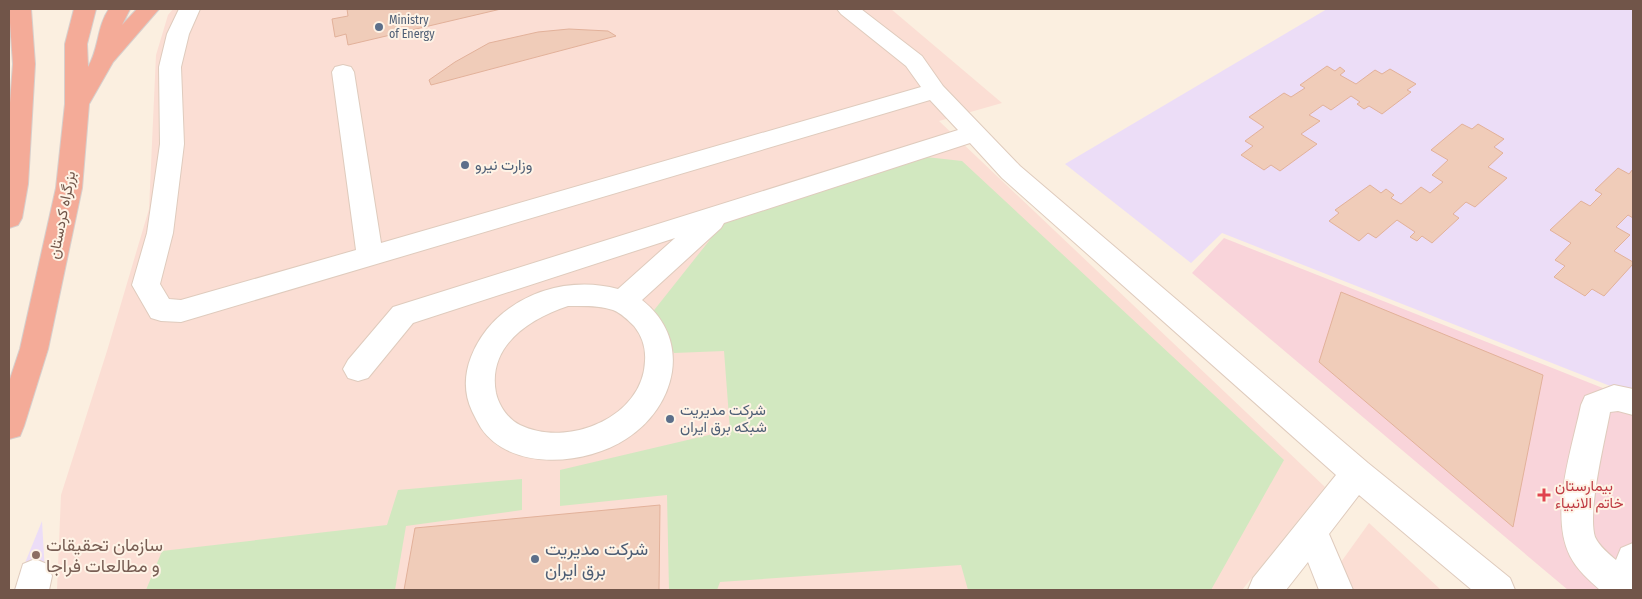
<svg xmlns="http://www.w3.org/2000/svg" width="1642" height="599" viewBox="0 0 1642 599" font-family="'Fira Sans Condensed',Vazirmatn,sans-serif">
	<rect width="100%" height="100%" fill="#fbefe0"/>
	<g fill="#fbded4">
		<path d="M173,9h718l111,94 -63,18 386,366 -83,103h-1185l4,-95 46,-144 42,-142 7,-154 12,-40z"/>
		<path d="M1369,523l72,67h-120z"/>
	</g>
	<g fill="#ecddf7">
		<path d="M1327,9h306v386l-411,-162 -31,30 -126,-99z"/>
		<path d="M42,521l4,69h-32z"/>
	</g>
	<path fill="#f9d4da" d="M1224,238l409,162v190h-65l-376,-317z"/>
	<g fill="#d2e8c0">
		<path d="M926,157l36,4 322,299 -73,130h-243l-7,-25 -241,17 -3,8h-48l-2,-95 -107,11v-36l170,-40 -6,-79 -50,2 -23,-39 73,-92z"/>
		<path d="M522,479v31l-116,16 -11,64h-249l16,-39 225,-26 11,-35z"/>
	</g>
	<g fill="#f0ccb9" stroke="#e2b19a">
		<path d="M347,9h154l-153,36 -2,-11 -11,3 -3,-18 16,-3z"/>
		<path d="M569,29l39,2 8,5 -185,49 -2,-5 26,-18 34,-19 49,-11z"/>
		<path d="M1327,66l8,5 5,-4 5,4 -5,4 16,9 19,-14 7,4 8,-5 26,15 -9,6 4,2 -29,22 -13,-8 -5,3 -7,-5 3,-2 -9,-6 -20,14 -8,-5 -14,10 11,6 -19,13 16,10 -37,27 -9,-6 -7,5 -23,-15 12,-9 -8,-5 19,-14 -15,-10 35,-24 7,4 14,-9 -5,-3z"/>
		<path d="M1462,124l10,5 6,-5 26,15 -10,8 9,6 -15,14 19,11 -32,29 -9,-5 -13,12 6,4 -27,25 -10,-7 -5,5 -7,-4 5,-5 -18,-12 -21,18 -8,-5 -9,8 -30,-20 10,-8 -4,-3 35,-25 11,8 5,-4 8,6 -3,3 10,6 20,-17 9,6 13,-11 -11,-7 16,-15 -17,-10z"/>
		<path d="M1618,168l11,6 4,-5v49l-5,-3 -12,12 14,8 -16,16 19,11v2l-29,32 -12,-7 -7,7 -31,-19 11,-11 -10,-6 16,-17 -21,-13 31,-29 9,5 12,-12 -7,-4z"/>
		<path d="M1341,292l202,83 -30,152 -194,-165z"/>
		<path d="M660,505l-1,85h-255l11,-62z"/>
	</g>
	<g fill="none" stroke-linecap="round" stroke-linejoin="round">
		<g stroke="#dfcbbd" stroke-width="2">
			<g id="minor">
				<path d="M179,9h21l-11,25 -8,33 3,77 -11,89 -13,51 9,15 12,1 175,-50 -24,-178 3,-5 8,-2 8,2 3,5 27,171 540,-156 -15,-21 -65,-52 -4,-5h24l61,47 21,30 77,80 348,297 142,115 5,12h-43l-113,-95 -30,39 24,56h-34l-11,-28 -22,28h-38l5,-12 83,-103 -334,-297 -32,-35 -246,80 -3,5 -79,72c51,40 34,107 -16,139 -39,26 -115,33 -145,-11 -3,-5 -6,-11 -9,-17 -8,-17 -8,-36 -1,-54 22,-57 90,-84 147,-68l57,-51 -262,85 -45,55 -10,3 -10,-3 -5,-9 5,-9 45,-53 565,-177 -28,-30 -749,222 -20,-1 -10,-3 -19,-33 15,-52 13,-89 -1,-77 8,-33zM568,306c14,0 31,-1 45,4 8,3 15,10 21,16 8,10 12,22 11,35 -2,57 -78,87 -125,64 -12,-6 -21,-19 -24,-32 -9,-47 33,-74 72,-87z"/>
				<path d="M1614,385l19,4v26l-15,-4 -8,1c-5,28 -23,100 -15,125 4,9 14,17 21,23l5,-12 12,-5v47h-33c-11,-10 -23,-20 -30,-34 -21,-42 2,-107 11,-151l4,-9z"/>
				<path d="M35,559l12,5 5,12 -3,14h-34l8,-26z"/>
			</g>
		</g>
		<g stroke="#d7cfcc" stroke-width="2">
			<g id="highway">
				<path d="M9,9h22l4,55 -7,120 -6,34 -4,7 -9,3v-112l4,-52z"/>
				<path d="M74,9h22l-9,35 1,23c11,-18 9,-41 21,-58h21l-8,16 15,-16h22l-46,53 -24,42 -7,84 -34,161 -24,77 -4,10 -11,3v-57l11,-33 36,-161 9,-84v-60z"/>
			</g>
		</g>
		<use href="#minor" fill="#fff" fill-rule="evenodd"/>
		<use href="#highway" fill="#f4ab98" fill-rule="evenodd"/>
	</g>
	<g fill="#5c6f8a" stroke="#fef3e6" stroke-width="2">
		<circle cx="379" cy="27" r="5"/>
		<circle cx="465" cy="165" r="5"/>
		<circle cx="670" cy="419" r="5"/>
		<circle cx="535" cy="559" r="5"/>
	</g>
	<path fill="#e0444e" stroke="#fef3e6" stroke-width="2" d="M1541.5 487.5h5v5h5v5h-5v5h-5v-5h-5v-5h5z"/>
	<circle fill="#8d6e63" stroke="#fef3e6" stroke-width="2" cx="36" cy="555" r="5"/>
	<g text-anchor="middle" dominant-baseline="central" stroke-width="4" stroke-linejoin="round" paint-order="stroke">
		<g font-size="12" fill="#4e5e75" stroke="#fef3e6" text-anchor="start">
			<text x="389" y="20">Ministry<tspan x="389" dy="14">of Energy</tspan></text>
		</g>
		<g font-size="15" fill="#4e5e75" stroke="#fef3e6" text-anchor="start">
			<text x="475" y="165">وزارت نیرو</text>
			<text x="680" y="410">شرکت مدیریت<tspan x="680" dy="17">شبکه برق ایران</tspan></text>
		</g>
		<g font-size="15" fill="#715549" stroke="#fef3e6">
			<text transform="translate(62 215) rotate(-79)">بزرگراه کردستان</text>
		</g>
		<g font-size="15" fill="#be3a42" stroke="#fef3e6" text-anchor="start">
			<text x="1555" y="486">بیمارستان<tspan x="1555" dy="17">خاتم الانبیاء</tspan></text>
		</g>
		<g font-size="18" fill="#785e54" stroke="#fef3e6" text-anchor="start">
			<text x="46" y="545">سازمان تحقیقات<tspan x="46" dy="21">و مطالعات فراجا</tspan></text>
		</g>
		<g font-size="18" fill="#4e5e75" stroke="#fef3e6" text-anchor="start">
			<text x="545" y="549">شرکت مدیریت<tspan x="545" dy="21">برق ایران</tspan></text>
		</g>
	</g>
	<rect width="1642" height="599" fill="none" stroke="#715549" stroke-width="20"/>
</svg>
